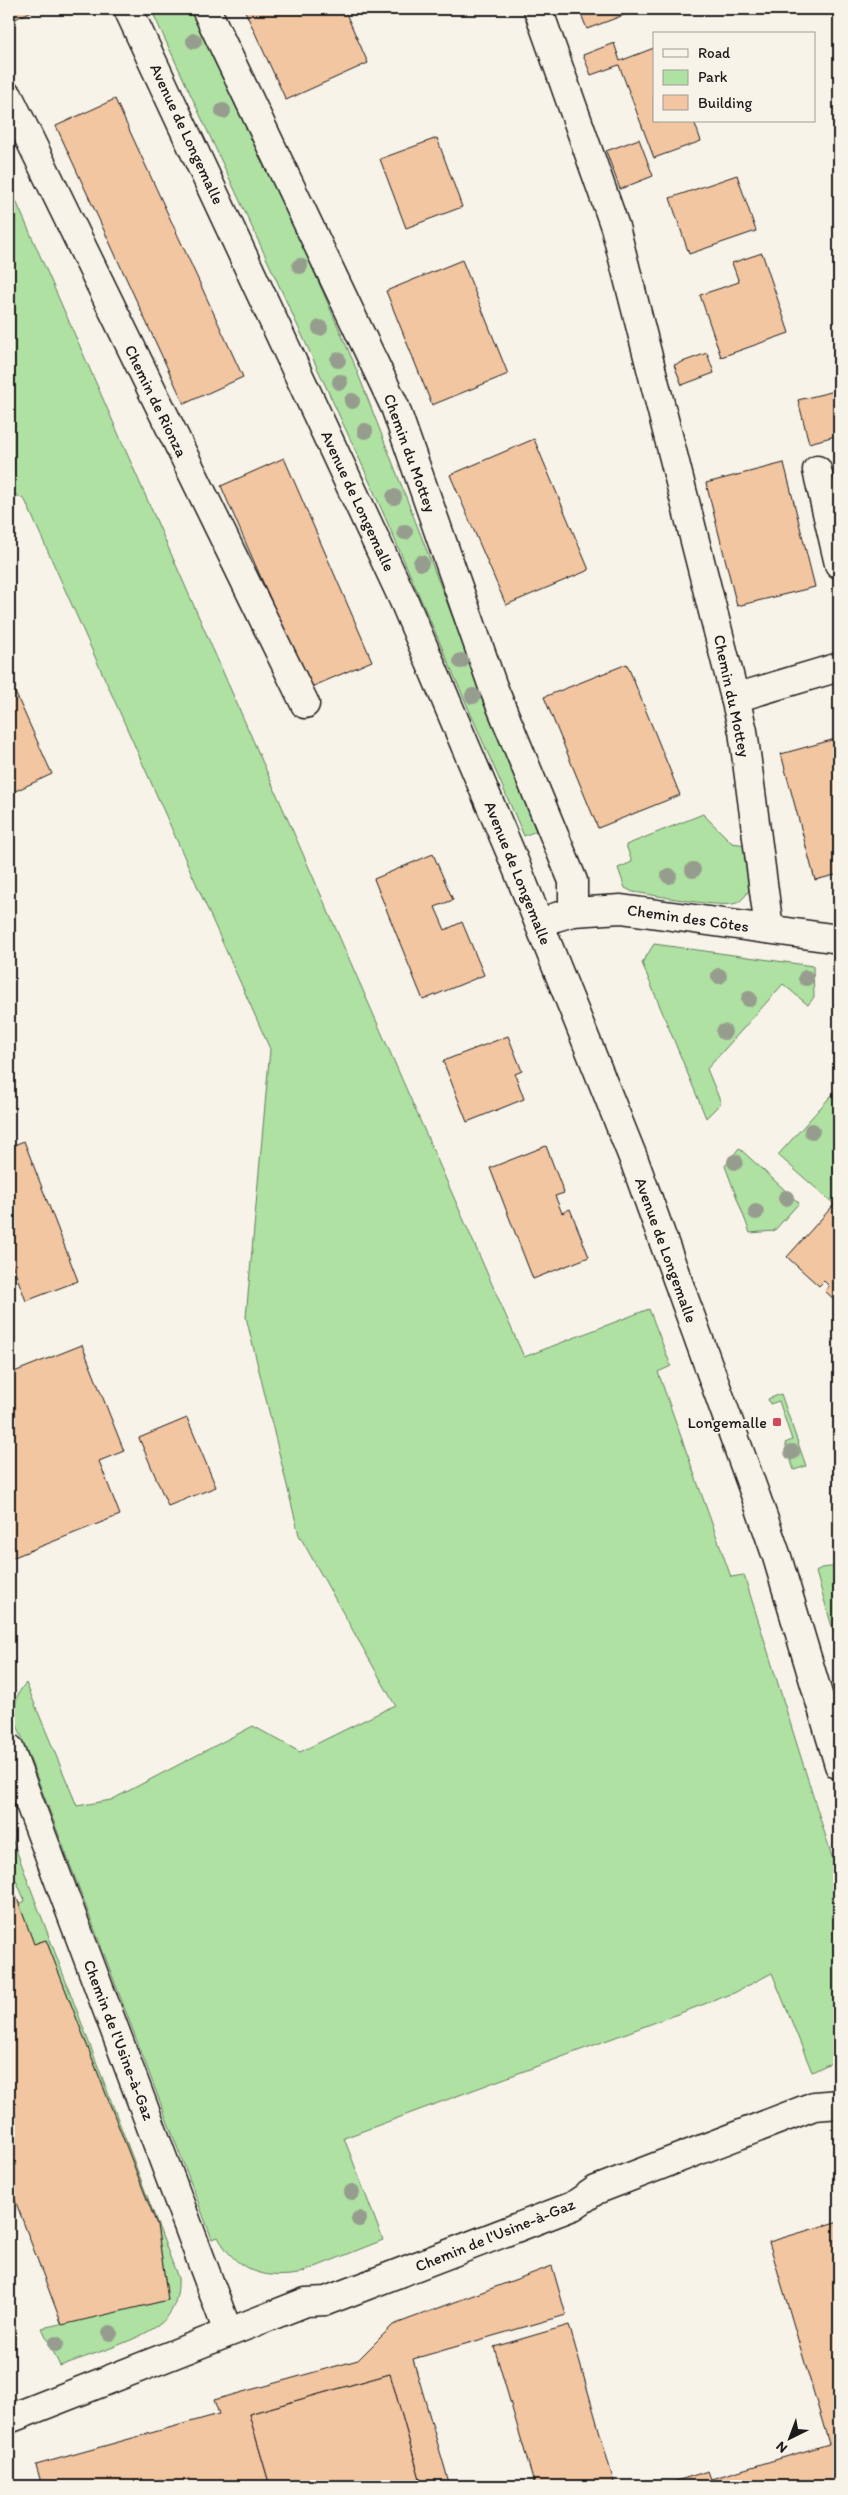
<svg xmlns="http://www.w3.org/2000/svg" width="848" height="2495" viewBox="0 0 848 2495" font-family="Itim,sans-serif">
	<rect width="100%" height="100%" fill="#f7f3e8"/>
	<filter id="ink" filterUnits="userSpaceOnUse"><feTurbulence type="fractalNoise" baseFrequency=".02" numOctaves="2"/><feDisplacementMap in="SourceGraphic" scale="10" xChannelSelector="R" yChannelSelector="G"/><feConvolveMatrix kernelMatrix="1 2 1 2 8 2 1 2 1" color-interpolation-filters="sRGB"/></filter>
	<g filter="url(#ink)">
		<g fill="#aee1a2" stroke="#657e5f">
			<path d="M151,9h40l115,244 47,108 183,470 -12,5 -160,-367z"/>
			<path d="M9,185l515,1172 125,-48 22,57 -13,6 73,205 13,-2 95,304v180l-27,13 -40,-99 -38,20 -390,145 39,102 -85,34c-36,6 -63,-5 -80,-37l-6,2 -196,-517c-2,-15 -1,-28 10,-39l51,123 34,-6 142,-74 47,26 95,-47 -96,-170 -53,-218 24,-268 -245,-549 -16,-9z"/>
			<path d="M703,814l29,29 14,2 6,40c-5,8 -9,17 -19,19 -20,3 -77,-9 -100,-12l-8,-4 -7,-20 14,-6 -6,-17z"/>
			<path d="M654,944l159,22 1,31 -6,8 -25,-21 -76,85 14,34 -15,15 -64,-155z"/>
			<path d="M839,1087v112l-5,5 -56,-49z"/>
			<path d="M739,1148l60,55 -25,28 -24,2 -25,-67z"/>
			<path d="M781,1394l25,72 -12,4 -9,-27 7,-3 -13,-39 -9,3 -2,-5z"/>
			<path d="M831,1567h8v84l-23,-79 5,-4z"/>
			<path d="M9,1831l169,447c1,17 -4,35 -18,46 -24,18 -71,31 -100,42l-18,-38 126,-28 -11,-75 -111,-285 -12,4 -15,-40 6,-3 -9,-21 -5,2 -2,-5z"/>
		</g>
		<g fill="#f3c6a2" stroke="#1c1c1c">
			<path d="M9,9h27l-27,13z"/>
			<path d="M244,9h100l24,54 -82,37z"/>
			<path d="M579,9h51l2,3 -45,17z"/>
			<path d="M614,43l6,18 34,-13v73h40l7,20 -47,17 -35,-93 -28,10 -8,-20z"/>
			<path d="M115,99l128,278 -59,27 -128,-278z"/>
			<path d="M437,138l25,69 -56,21 -26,-69z"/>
			<path d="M639,139l14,37 -33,13 -14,-38z"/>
			<path d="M737,175l19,56 -67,23 -19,-56z"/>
			<path d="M762,253l27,80 -68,24 -21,-62 39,-13 -7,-19z"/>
			<path d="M462,260l46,114 -76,31 -46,-114z"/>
			<path d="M707,353l7,20 -32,12 -8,-20z"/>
			<path d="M839,359v19l-4,-18z"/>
			<path d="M839,390v45l-30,8 -11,-43z"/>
			<path d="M534,439l55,131 -83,35 -56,-130z"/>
			<path d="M284,458l88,203 -63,27 -88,-202z"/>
			<path d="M784,463l31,124 -78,19 -31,-123z"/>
			<path d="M839,476v36l-8,-35z"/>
			<path d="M627,664l53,131 -82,33 -54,-131z"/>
			<path d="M15,692l37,82 -43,20v-99z"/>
			<path d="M839,738v136l-24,6 -34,-126z"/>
			<path d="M433,854l20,46 -18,7 10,23 17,-8 22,53 -61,25 -49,-121z"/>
			<path d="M508,1036l14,35 -7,3 9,25 -57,23 -24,-61z"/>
			<path d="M24,1141l54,140 -52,20 -17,-45v-109z"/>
			<path d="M546,1146l18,47 -9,3 7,17 8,-4 19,48 -56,22 -43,-111z"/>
			<path d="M839,1199v105l-14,-13 4,-5 -5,-5 -5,5 -32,-29z"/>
			<path d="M82,1345l42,106 -25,10 21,54 -111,44v-185z"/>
			<path d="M187,1418l29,69 -48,19 -29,-68z"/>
			<path d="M9,1877l25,67 12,-4 111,285 11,75 -106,25 -53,-141z"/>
			<path d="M839,2221v265h-179l48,-15 3,8 118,-35 -60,-202z"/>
			<path d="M552,2266l14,49 -153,44 37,127h-28l-32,-112 -141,40 21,72h-228l-6,-21 183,-51 -5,-14 144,-40 35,-35z"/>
			<path d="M569,2325l46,161h-80l-41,-139z"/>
			<path d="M390,2374l32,112h-152l-21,-72z"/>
		</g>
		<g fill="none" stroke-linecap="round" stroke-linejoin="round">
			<g stroke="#1c1c1c" stroke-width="31">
				<g id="minor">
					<path d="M128,9l276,592 108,255 122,304 122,337 21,60 62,208"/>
					<path d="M206,9l189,398 98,280 80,194v31"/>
					<path d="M538,9l77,218 120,471 8,33 26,198"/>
					<path d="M9,97l296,607"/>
					<path d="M817,470l22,94"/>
					<path d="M735,698l104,-31"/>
					<path d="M556,917l17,-5 48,-3 218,30"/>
					<path d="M9,1748l219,584"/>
					<path d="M9,2419l297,-117 20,-1 247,-95 23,-16 218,-84 25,-2"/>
				</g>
			</g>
			<use href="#minor" stroke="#f7f3e8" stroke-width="28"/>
		</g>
		<g fill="#979d8e">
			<circle cx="194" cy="41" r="8"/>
			<circle cx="223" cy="111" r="8"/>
			<circle cx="300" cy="266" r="8"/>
			<circle cx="320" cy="328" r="8"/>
			<circle cx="338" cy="360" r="8"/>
			<circle cx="340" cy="382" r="8"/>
			<circle cx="352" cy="401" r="8"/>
			<circle cx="365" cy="431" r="8"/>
			<circle cx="394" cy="497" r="8"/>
			<circle cx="405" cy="532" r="8"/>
			<circle cx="421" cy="563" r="8"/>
			<circle cx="461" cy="661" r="8"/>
			<circle cx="473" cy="696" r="8"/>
			<circle cx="693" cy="870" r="8"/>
			<circle cx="669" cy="876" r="8"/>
			<circle cx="719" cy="976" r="8"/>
			<circle cx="806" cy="978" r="8"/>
			<circle cx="749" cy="999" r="8"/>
			<circle cx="724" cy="1032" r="8"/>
			<circle cx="812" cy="1131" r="8"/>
			<circle cx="735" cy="1162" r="8"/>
			<circle cx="786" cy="1198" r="8"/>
			<circle cx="756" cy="1212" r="8"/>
			<circle cx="792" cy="1452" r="8"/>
			<circle cx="352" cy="2192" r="8"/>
			<circle cx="359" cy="2219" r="8"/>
			<circle cx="110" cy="2333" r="8"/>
			<circle cx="56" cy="2344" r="8"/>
		</g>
	</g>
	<rect fill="#d1495b" stroke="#f7f3e8" stroke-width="2" x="772" y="1417" width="10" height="10" rx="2.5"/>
	<g text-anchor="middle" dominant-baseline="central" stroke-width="4" stroke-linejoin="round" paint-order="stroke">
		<g font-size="16" fill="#1c1c1c" stroke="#f7f3e8">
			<text transform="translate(187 134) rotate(65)">Avenue de Longemalle</text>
			<text transform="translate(156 401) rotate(64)">Chemin de Rionza</text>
			<text transform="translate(410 453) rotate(70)">Chemin du Mottey</text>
			<text transform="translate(358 501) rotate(65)">Avenue de Longemalle</text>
			<text transform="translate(732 696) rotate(78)">Chemin du Mottey</text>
			<text transform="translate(518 873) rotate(68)">Avenue de Longemalle</text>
			<text transform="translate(688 918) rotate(8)">Chemin des Côtes</text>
			<text transform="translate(666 1250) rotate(70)">Avenue de Longemalle</text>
			<text transform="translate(119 2040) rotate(69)">Chemin de l'Usine-à-Gaz</text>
			<text transform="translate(495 2235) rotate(-22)">Chemin de l'Usine-à-Gaz</text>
		</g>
		<g font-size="16" fill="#1c1c1c" stroke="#f7f3e8" text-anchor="end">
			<text x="767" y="1422">Longemalle</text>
		</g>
	</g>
	<rect width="848" height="2495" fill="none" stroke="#f7f3e8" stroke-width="30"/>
	<rect x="15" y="15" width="818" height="2465" fill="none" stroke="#1c1c1c" stroke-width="2" filter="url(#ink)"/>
	<rect x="653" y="32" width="162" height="90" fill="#f7f3e8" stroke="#9f9d96"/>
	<rect x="663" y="49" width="25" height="8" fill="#f7f3e8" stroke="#9f9d96"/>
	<text x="698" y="58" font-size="15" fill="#1c1c1c">Road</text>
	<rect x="663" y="70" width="25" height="15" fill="#aee1a2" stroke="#9f9d96"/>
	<text x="698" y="82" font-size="15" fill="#1c1c1c">Park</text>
	<rect x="663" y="95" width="25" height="15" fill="#f3c6a2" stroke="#9f9d96"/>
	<text x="698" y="108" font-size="15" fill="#1c1c1c">Building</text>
	<g transform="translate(790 2438) rotate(222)" stroke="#f7f3e8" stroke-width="4" paint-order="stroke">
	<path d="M0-4L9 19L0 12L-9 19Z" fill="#1c1c1c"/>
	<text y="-8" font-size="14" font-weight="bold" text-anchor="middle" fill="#1c1c1c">N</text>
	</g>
</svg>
